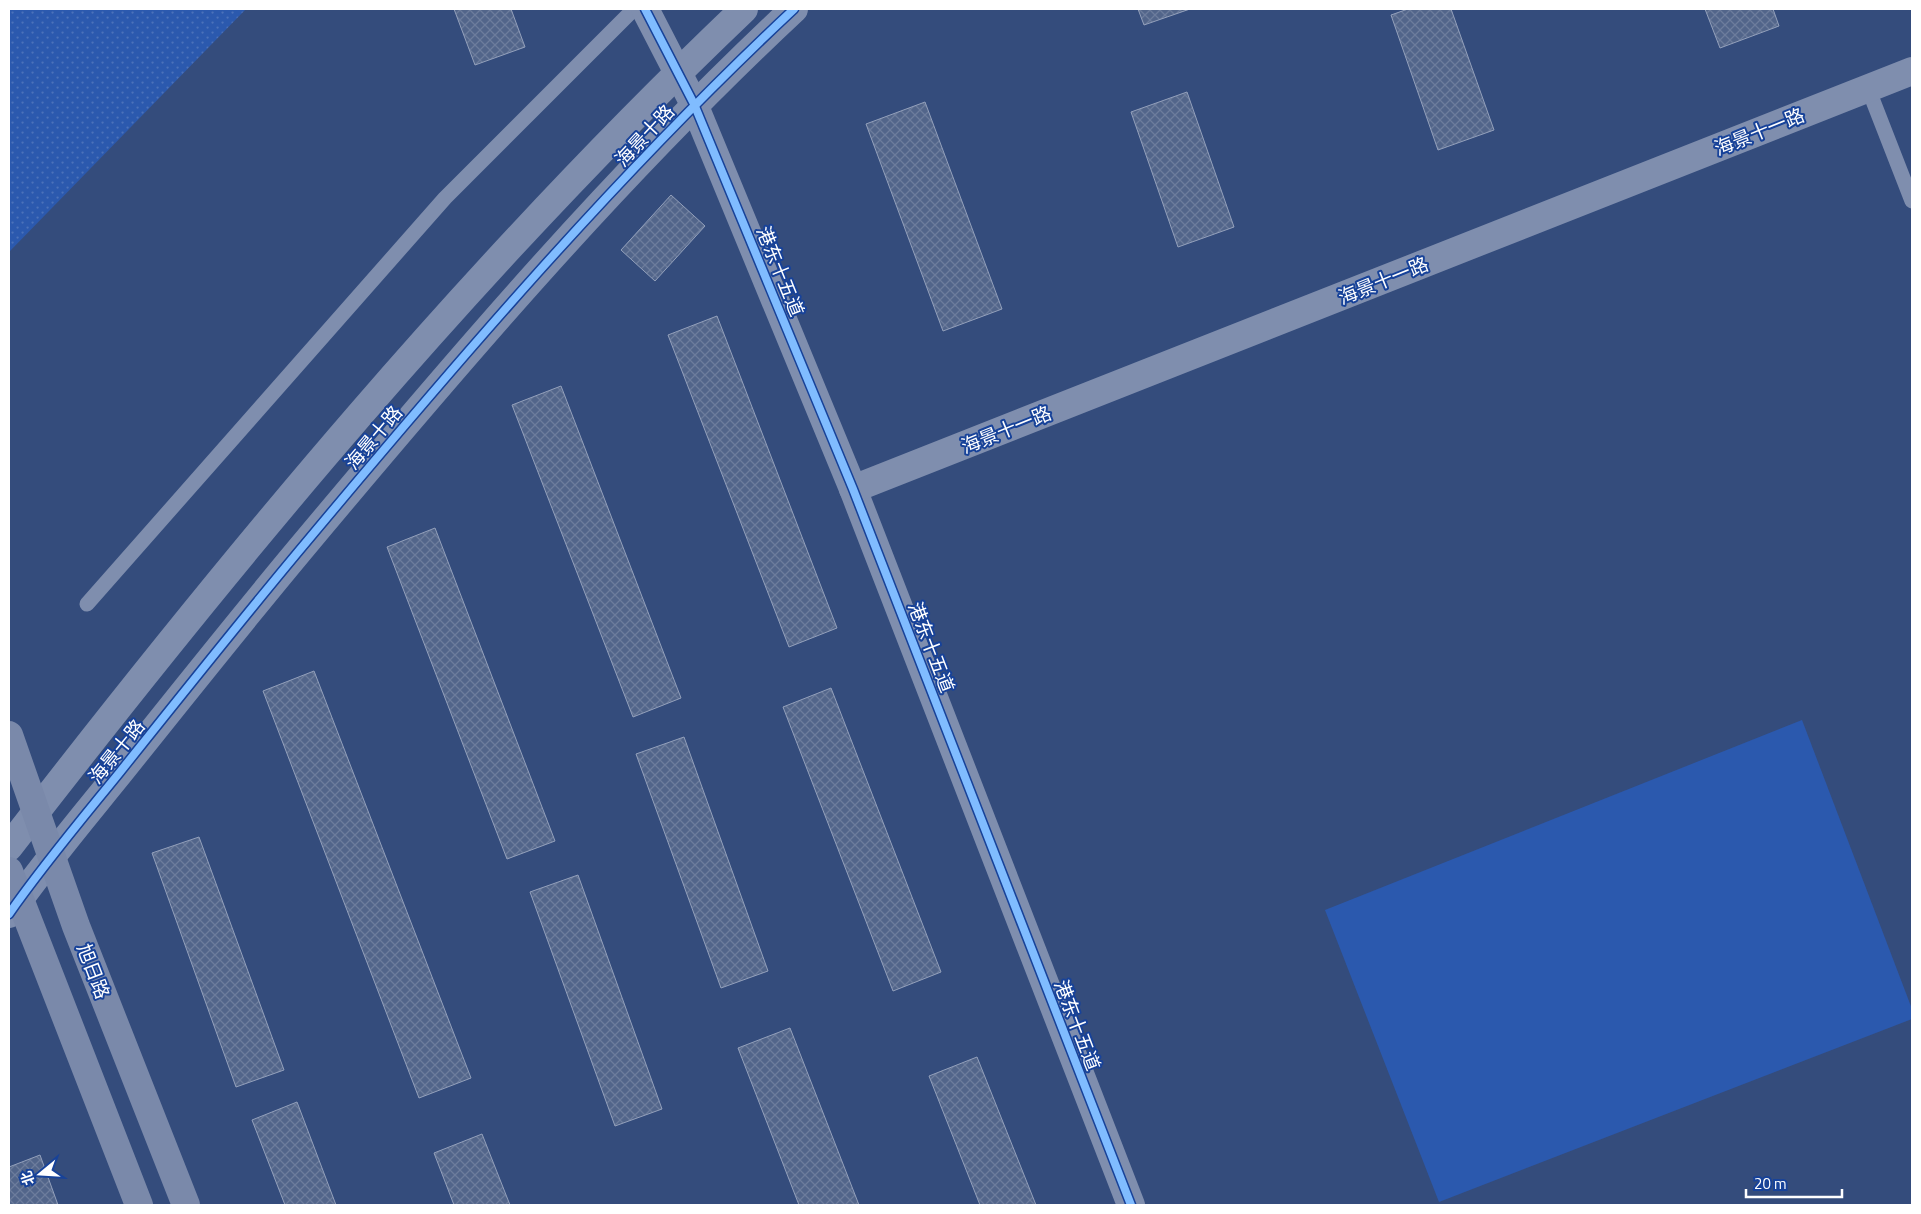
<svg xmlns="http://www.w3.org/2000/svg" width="1921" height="1214" viewBox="0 0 1921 1214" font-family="'Titillium Web','Noto Sans SC',sans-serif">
	<defs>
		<pattern id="garden-dots" width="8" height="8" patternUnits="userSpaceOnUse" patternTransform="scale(1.25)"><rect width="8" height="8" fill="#2b59ae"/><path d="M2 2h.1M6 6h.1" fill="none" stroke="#4b72ba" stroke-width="1.8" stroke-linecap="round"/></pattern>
		<pattern id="building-cross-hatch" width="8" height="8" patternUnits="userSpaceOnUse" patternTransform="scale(1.25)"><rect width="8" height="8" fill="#52658a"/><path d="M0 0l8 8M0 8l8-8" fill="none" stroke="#6c7c9c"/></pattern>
	</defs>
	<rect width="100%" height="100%" fill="#344c7c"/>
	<path fill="url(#garden-dots)" d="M9,9h237l-237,243z"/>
	<path fill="#2b59ae" d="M1802,720l110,289v10l-473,183 -114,-292z"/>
	<g fill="url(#building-cross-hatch)" stroke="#93a0bb">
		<path d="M454,9h57l14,38 -50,18z"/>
		<path d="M1138,9h52l-46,16z"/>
		<path d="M1408,9h43l43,121 -56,20 -47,-135z"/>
		<path d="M1705,9h68l6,17 -59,22z"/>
		<path d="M1187,92l47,135 -56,20 -47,-135z"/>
		<path d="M925,102l77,207 -59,22 -77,-207z"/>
		<path d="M671,195l34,31 -50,55 -34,-31z"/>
		<path d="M717,316l120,312 -48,19 -121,-312z"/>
		<path d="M561,386l120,312 -48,19 -121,-312z"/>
		<path d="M435,528l120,313 -48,18 -120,-312z"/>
		<path d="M314,671l157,407 -52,20 -156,-407z"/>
		<path d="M831,688l110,284 -48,19 -110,-284z"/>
		<path d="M684,737l84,234 -47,17 -85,-234z"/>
		<path d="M199,837l85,233 -48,17 -84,-234z"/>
		<path d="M578,875l84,234 -47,17 -85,-234z"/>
		<path d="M790,1028l69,177h-60l-61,-157z"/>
		<path d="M977,1057l59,148h-56l-51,-129z"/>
		<path d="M297,1102l39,103h-51l-33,-85z"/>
		<path d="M482,1134l28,71h-56l-20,-52z"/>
		<path d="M40,1155l18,50h-49v-38z"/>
	</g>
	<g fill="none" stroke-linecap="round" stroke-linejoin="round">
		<g stroke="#7f8eae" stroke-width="15">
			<path d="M1868,88l44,113"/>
			<path d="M87,604l358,-406 189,-189"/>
		</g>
		<g stroke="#7f8eae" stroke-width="28">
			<path d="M645,9l49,95 159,385 278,716"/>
			<path d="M853,489l1059,-418"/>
		</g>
		<g stroke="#7f8eae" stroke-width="28">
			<path d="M9,847c227,-294 465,-581 735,-838"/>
			<path d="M9,914c34,-49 73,-95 111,-142 59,-74 118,-148 178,-220 157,-188 317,-376 496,-543"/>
		</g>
		<g stroke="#7a89aa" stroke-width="28">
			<path d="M9,735l67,191 110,279"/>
			<path d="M9,871l130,334"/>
		</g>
		<g stroke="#174299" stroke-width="11">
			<g id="cycleway">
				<path d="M645,9l49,95 159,385 278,716"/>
				<path d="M9,914c34,-49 73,-95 111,-142 59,-74 118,-148 178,-220 157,-188 317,-376 496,-543"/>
			</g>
		</g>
		<use href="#cycleway" stroke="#80bcff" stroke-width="8"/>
	</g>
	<g text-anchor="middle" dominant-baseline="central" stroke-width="4" stroke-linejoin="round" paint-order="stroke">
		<g font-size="19" fill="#fff" stroke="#174299">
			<text transform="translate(1759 131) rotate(-22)">海景十一路</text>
			<text transform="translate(644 135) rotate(-47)">海景十路</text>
			<text transform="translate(781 271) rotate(68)">港东十五道</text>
			<text transform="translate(1383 280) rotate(-22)">海景十一路</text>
			<text transform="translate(1006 429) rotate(-22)">海景十一路</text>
			<text transform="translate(373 437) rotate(-50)">海景十路</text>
			<text transform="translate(932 647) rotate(69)">港东十五道</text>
			<text transform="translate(116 751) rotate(-51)">海景十路</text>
			<text transform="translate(94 971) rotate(69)">旭日路</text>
			<text transform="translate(1078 1025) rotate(69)">港东十五道</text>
		</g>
	</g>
	<rect width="1921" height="1214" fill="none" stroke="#ffffff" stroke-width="20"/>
	<g transform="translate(40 1174) rotate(252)" stroke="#174299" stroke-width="4" paint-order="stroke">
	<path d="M0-4L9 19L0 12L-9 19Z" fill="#ffffff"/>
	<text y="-8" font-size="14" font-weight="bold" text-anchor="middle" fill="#ffffff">北</text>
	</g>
	<path d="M1746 1189v8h96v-8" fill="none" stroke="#ffffff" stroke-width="2.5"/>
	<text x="1754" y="1189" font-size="15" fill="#ffffff" stroke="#174299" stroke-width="4" paint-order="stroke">20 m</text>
</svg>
